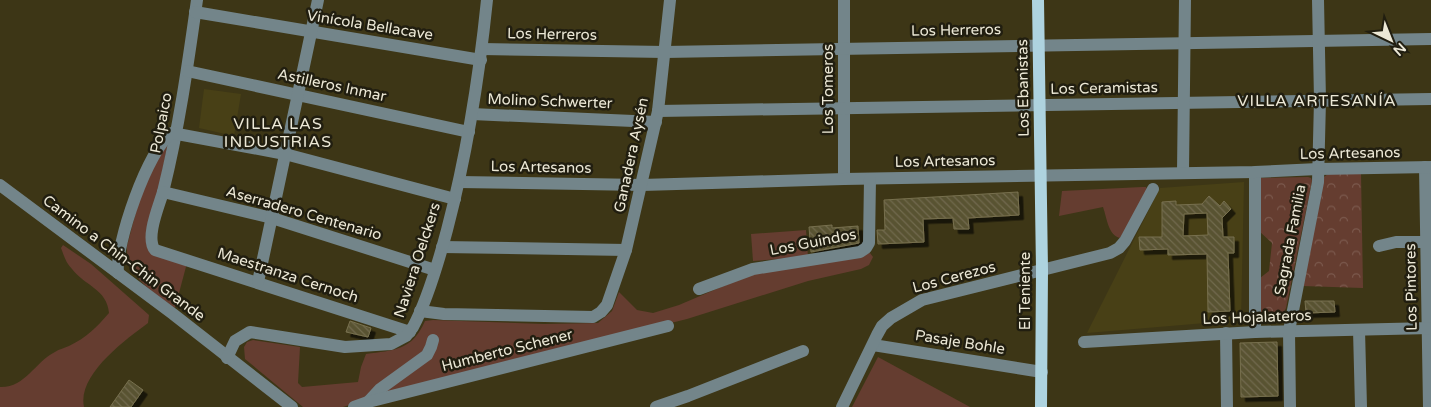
<svg xmlns="http://www.w3.org/2000/svg" width="1431" height="407" viewBox="0 0 1431 407" font-family="'Varela Round',sans-serif">
	<defs>
		<pattern id="forest-crowns" width="20" height="18" patternUnits="userSpaceOnUse" patternTransform="scale(1.25)"><rect width="20" height="18" fill="#653d30"/><path d="M2 6a3 3 0 1 1 6 0M12 15a3 3 0 1 1 6 0" fill="none" stroke="#7b594d"/></pattern>
		<pattern id="building-back-hatch" width="6" height="6" patternUnits="userSpaceOnUse" patternTransform="scale(1.25)"><rect width="6" height="6" fill="#595231"/><path d="M-1 5l2 2M0 0l6 6M5-1l2 2" fill="none" stroke="#716b4e"/></pattern>
		<filter id="shadow"><feDropShadow dx="4.5" dy="4.5" stdDeviation="0" flood-color="#0009"/></filter>
	</defs>
	<rect width="100%" height="100%" fill="#3d3616"/>
	<g fill="#484016">
		<path d="M204,89l37,5 -7,42 -35,-8z"/>
		<path d="M1244,182l-3,138 -154,13 73,-145z"/>
	</g>
	<g fill="#653d30">
		<path d="M168,142l-20,102 39,19 -12,45c-15,-11 -38,-25 -45,-43 -3,-5 -3,-13 -3,-19l11,-42 17,-44z"/>
		<path d="M1142,187h4l2,4 -28,47c-12,-3 -13,-20 -17,-31l-44,9 3,-25z"/>
		<path d="M806,230l2,27 -55,4 -2,-27z"/>
		<path d="M63,245l28,19 58,51 -1,8c-23,17 -71,52 -64,84h-84v-20c25,1 35,-25 55,-35 4,-3 10,-4 14,-6 17,-8 28,-19 40,-33 -2,-24 -24,-27 -37,-44 -6,-6 -8,-13 -11,-21z"/>
		<path d="M870,253l3,4 -4,8 -8,4 -53,12 -121,38 -306,76 -38,12h-40l-58,-48 -1,-12 3,-5 6,-2 47,7 -2,36 4,4 56,-5 3,-15 5,-13c28,-4 46,-3 59,-33l8,-1 111,4 54,-1 14,-12 7,-19 18,18 16,3 26,-8 75,-32z"/>
		<path d="M878,357l92,50h-118z"/>
	</g>
	<g fill="url(#forest-crowns)">
		<path d="M1328,174h33l2,114 -60,-2 21,-109z"/>
		<path d="M1308,177l3,1 1,3 -26,127c-5,11 -15,19 -26,9v-39l9,-7 3,-28 -13,-12v-53z"/>
	</g>
	<g fill="url(#building-back-hatch)" stroke="#77704e" fill-rule="evenodd" filter="url(#shadow)">
		<path d="M1018,192l1,23 -51,3 1,11h-15l-1,-11 -30,1 1,23 -46,2 -1,-14h8l-1,-30z"/>
		<path d="M1209,196l11,10 4,-5 7,8 -9,9 1,19h11v16h-6l2,58 -22,1 -1,-58 -39,1v-6l-28,1 -1,-13h23v-35l14,-1v4l26,-1zM1207,213l1,22 -25,1 1,-22z"/>
		<path d="M832,225v3l26,-2 1,17 -48,9 -2,-25z"/>
		<path d="M1305,301h29l1,11 -29,1z"/>
		<path d="M350,321l21,7 -3,9 -22,-5z"/>
		<path d="M1277,342l1,54 -37,1 -1,-54z"/>
		<path d="M129,380l14,10 -12,17h-21z"/>
	</g>
	<g fill="none" stroke-linecap="round" stroke-linejoin="round">
		<g stroke="#73858a" stroke-width="12">
			<path d="M197,0c-9,64 -18,128 -34,192 -4,14 -18,46 -8,58l255,82"/>
			<path d="M844,0v179"/>
			<path d="M195,12l286,48"/>
			<path d="M482,49l183,3 766,-13"/>
			<path d="M187,71l282,61"/>
			<path d="M658,111l773,-12"/>
			<path d="M472,114l184,8"/>
			<path d="M1425,167l4,240"/>
			<path d="M1183,172l2,-172"/>
			<path d="M1255,172v160"/>
			<path d="M459,182l183,3 202,-6 411,-7 63,-3 113,-2"/>
			<path d="M0,185l173,129 119,93"/>
			<path d="M163,192l109,26 163,52"/>
			<path d="M1379,246l17,-4h35"/>
			<path d="M442,247l184,3"/>
			<path d="M118,273c-3,-28 30,-125 54,-140l113,21 170,45"/>
			<path d="M258,282l60,-282"/>
			<path d="M699,289l54,-20 107,-17 6,-4 3,-5 1,-64"/>
			<path d="M420,311l24,3 149,3 8,-5 6,-7 19,-55 32,-139 12,-111"/>
			<path d="M1359,330l2,77"/>
			<path d="M1226,333l1,74"/>
			<path d="M1084,342l171,-10 176,-4"/>
			<path d="M873,345l169,27"/>
			<path d="M227,358l8,-17 15,-9 95,15 46,-3 15,-8 7,-9c15,-28 26,-67 34,-97 20,-76 32,-152 40,-230"/>
			<path d="M368,402l12,-13 47,-34 4,-8 2,-7"/>
			<path d="M354,407l14,-5 300,-76"/>
			<path d="M656,407l32,-11 115,-45"/>
			<path d="M842,407l35,-72 5,-9 9,-8 31,-18 188,-47 9,-5 6,-7 28,-52"/>
			<path d="M1290,407l-1,-76 29,-149 2,-82 -2,-100"/>
		</g>
		<path stroke="#aed3df" stroke-width="12" d="M1038,0l4,270 -1,137"/>
	</g>
	<g text-anchor="middle" dominant-baseline="central" stroke-width="5" stroke-linejoin="round" paint-order="stroke">
		<g font-size="15" fill="#ece8d6" stroke="#211e10">
			<text transform="translate(370 25) rotate(9)">Vinícola Bellacave</text>
			<text transform="translate(956 30) rotate(-1)">Los Herreros</text>
			<text transform="translate(552 34) rotate(1)">Los Herreros</text>
			<text transform="translate(332 85) rotate(12)">Astilleros Inmar</text>
			<text transform="translate(1023 88) rotate(-91)">Los Ebanistas</text>
			<text transform="translate(1104 88) rotate(-1)">Los Ceramistas</text>
			<text transform="translate(828 89) rotate(-90)">Los Tomeros</text>
			<text transform="translate(550 101) rotate(2)">Molino Schwerter</text>
			<text transform="translate(161 123) rotate(-79)">Polpaico</text>
			<text transform="translate(1350 153) rotate(-1)">Los Artesanos</text>
			<text transform="translate(631 155) rotate(-78)">Ganadera Aysén</text>
			<text transform="translate(945 161) rotate(-1)">Los Artesanos</text>
			<text transform="translate(541 167) rotate(1)">Los Artesanos</text>
			<text transform="translate(304 213) rotate(16)">Aserradero Centenario</text>
			<text transform="translate(1290 240) rotate(-79)">Sagrada Familia</text>
			<text transform="translate(813 242) rotate(-11)">Los Guindos</text>
			<text transform="translate(124 258) rotate(37)">Camino a Chin-Chin Grande</text>
			<text transform="translate(417 260) rotate(-72)">Naviera Oelckers</text>
			<text transform="translate(288 275) rotate(18)">Maestranza Cernoch</text>
			<text transform="translate(954 277) rotate(-15)">Los Cerezos</text>
			<text transform="translate(1411 287) rotate(-91)">Los Pintores</text>
			<text transform="translate(1025 291) rotate(-90)">El Teniente</text>
			<text transform="translate(1257 317) rotate(-2)">Los Hojalateros</text>
			<text transform="translate(960 342) rotate(9)">Pasaje Bohle</text>
			<text transform="translate(507 350) rotate(-14)">Humberto Schener</text>
		</g>
		<g font-size="16" letter-spacing="1" fill="#ece8d6" stroke="#211e10">
			<text x="1317" y="101">VILLA ARTESANÍA</text>
			<text x="278" y="124">VILLA LAS<tspan x="278" dy="18">INDUSTRIAS</tspan></text>
		</g>
	</g>
	<g transform="translate(1391 40) rotate(137)" stroke="#211e10" stroke-width="4" paint-order="stroke">
	<path d="M0-4L9 19L0 12L-9 19Z" fill="#ece8d6"/>
	<text y="-8" font-size="14" font-weight="bold" text-anchor="middle" fill="#ece8d6">N</text>
	</g>
</svg>
